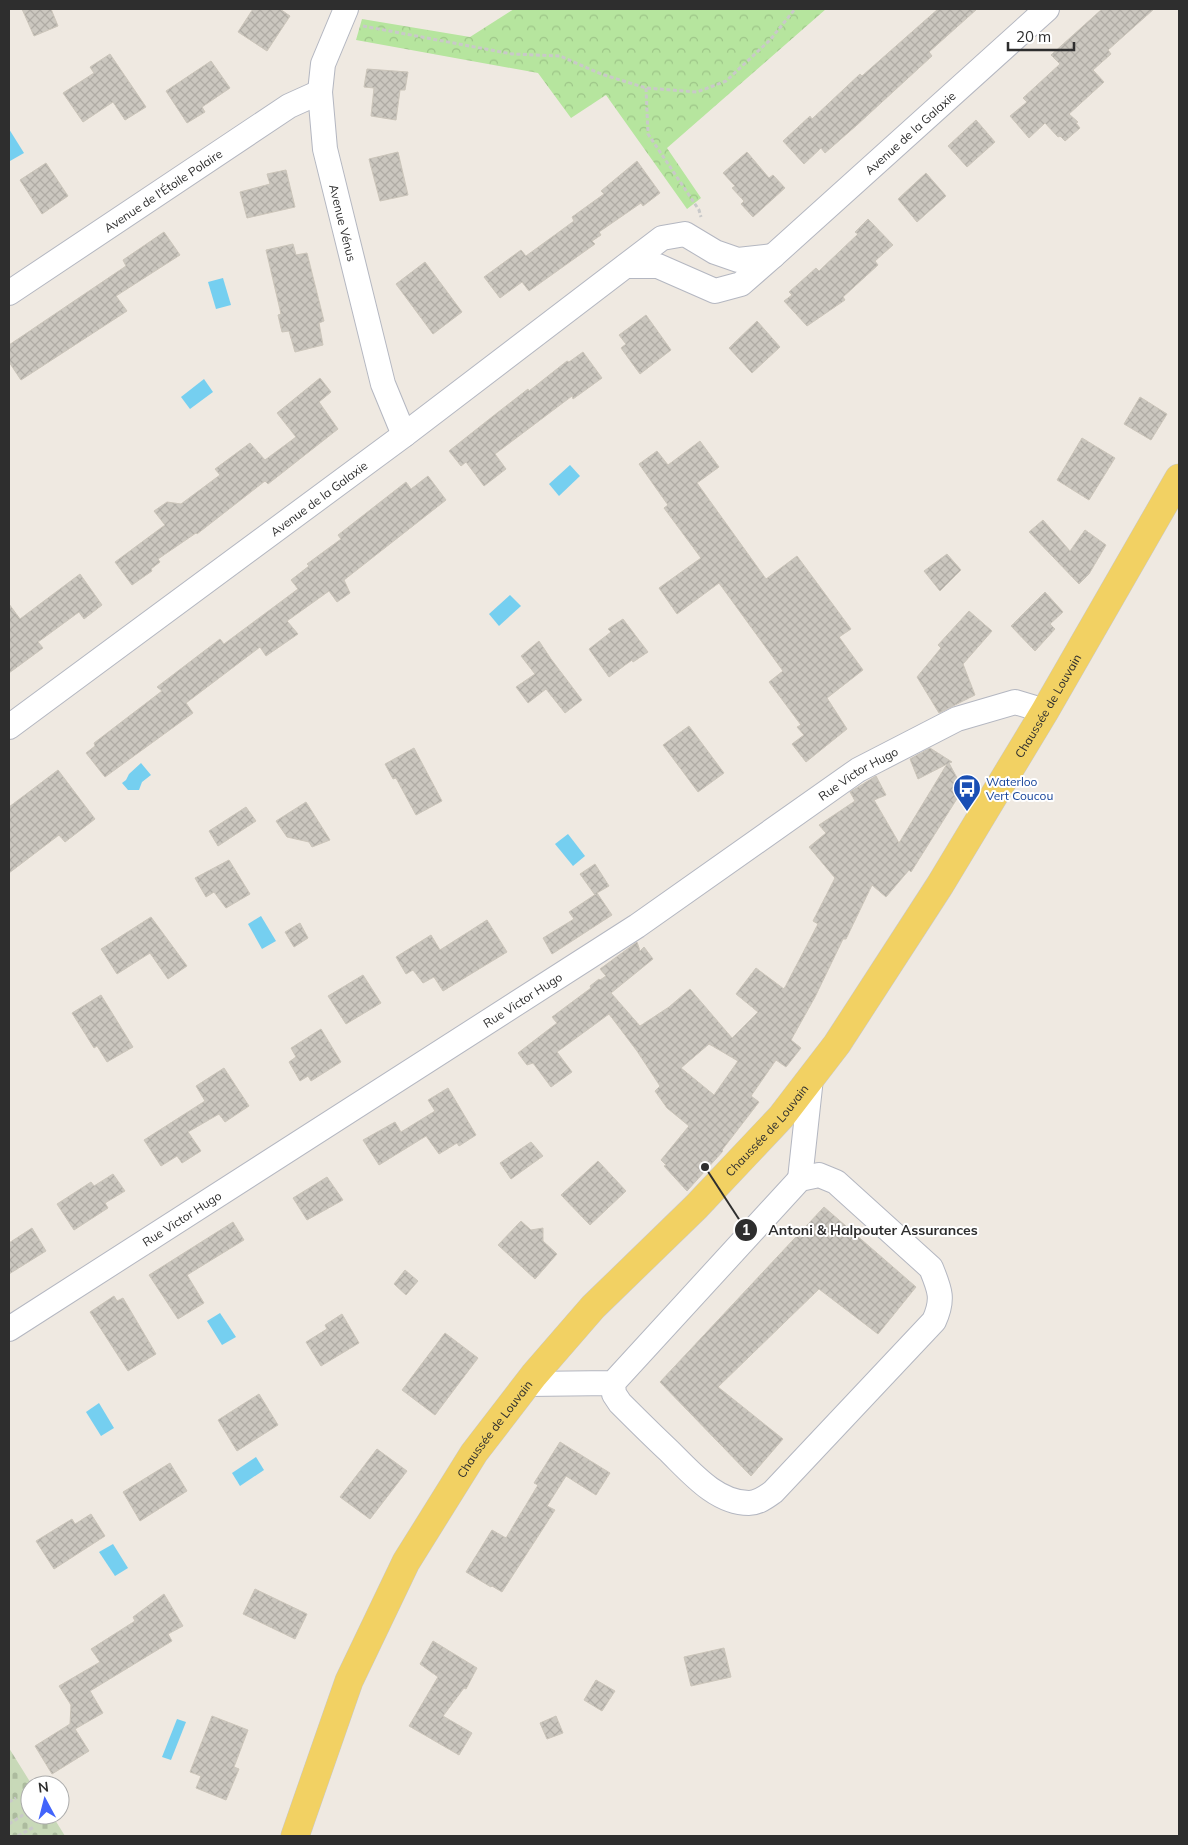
<svg xmlns="http://www.w3.org/2000/svg" width="1188" height="1845" viewBox="0 0 1188 1845" font-family="Mulish,sans-serif">
	<defs>
		<pattern id="cemetery-stones" width="16" height="16" patternUnits="userSpaceOnUse" patternTransform="scale(1.25)"><rect width="16" height="16" fill="#c8d9b8"/><path d="M2 7V4a2 2 0 0 1 4 0v3zM10 15v-3a2 2 0 0 1 4 0v3z" fill="#acbb9e"/></pattern>
		<pattern id="park-crowns" width="20" height="18" patternUnits="userSpaceOnUse" patternTransform="scale(1.25)"><rect width="20" height="18" fill="#b6e59e"/><path d="M2 6a3 3 0 1 1 6 0M12 15a3 3 0 1 1 6 0" fill="none" stroke="#9dc588"/></pattern>
		<pattern id="building-cross-hatch" width="8" height="8" patternUnits="userSpaceOnUse" patternTransform="scale(1.25)"><rect width="8" height="8" fill="#cbc7bf"/><path d="M0 0l8 8M0 8l8-8" fill="none" stroke="#afaba4"/></pattern>
	</defs>
	<rect width="100%" height="100%" fill="#efe9e1"/>
	<path fill="url(#cemetery-stones)" d="M9,1748l23,37h-2v30h22l13,21h-56z"/>
	<path fill="url(#park-crowns)" d="M514,9h312l-159,139 34,50 -14,11 -81,-114 -35,23 -33,-45 -182,-33 6,-21 108,18z"/>
	<g fill="#75cff0">
		<path d="M9,129l15,24 -14,8 -1,-2z"/>
		<path d="M223,278l8,27 -15,4 -8,-27z"/>
		<path d="M204,379l9,13 -23,17 -9,-12z"/>
		<path d="M570,465l10,11 -21,20 -10,-12z"/>
		<path d="M510,595l11,11 -22,20 -10,-12z"/>
		<path d="M141,763l10,12 -9,7 -3,8h-11l-6,-7 4,-3 3,-6z"/>
		<path d="M568,834l17,22 -12,10 -18,-22z"/>
		<path d="M261,916l15,25 -14,8 -14,-25z"/>
		<path d="M220,1313l16,24 -14,8 -15,-24z"/>
		<path d="M99,1403l15,25 -13,8 -15,-24z"/>
		<path d="M256,1457l8,13 -24,16 -8,-13z"/>
		<path d="M113,1544l15,24 -13,8 -16,-24z"/>
		<path d="M177,1719l9,3 -15,38 -9,-3z"/>
	</g>
	<g fill="url(#building-cross-hatch)" stroke="#cbc5ba" fill-rule="evenodd">
		<path d="M22,9h29l7,17 -24,10z"/>
		<path d="M253,9h27l10,7 -23,35 -29,-19z"/>
		<path d="M938,9h39l-48,43 3,4 -75,69 -32,28 -4,-5 -17,16 -21,-23 27,-25 2,3 48,-45 2,2z"/>
		<path d="M1102,9h52l-46,41 3,4 -18,16 11,12 -35,32 9,8 -2,1 4,5 -15,13 -5,-5 -2,1 -13,-14 -16,15 -19,-22 17,-14 -4,-4 37,-34 -9,-9z"/>
		<path d="M110,54l36,53 -21,13 -12,-18 -30,20 -20,-29 31,-20 -4,-6z"/>
		<path d="M211,61l19,27 -28,19 3,5 -18,11 -21,-32z"/>
		<path d="M367,69l41,3 -3,18h-5l-4,30 -25,-4 3,-28 -10,-1z"/>
		<path d="M976,120l19,22 -28,25 -19,-21z"/>
		<path d="M398,152l10,43 -28,6 -11,-42z"/>
		<path d="M747,152l22,26 4,-3 12,13 -32,29 -12,-13 3,-3 -12,-13 3,-2 -12,-13z"/>
		<path d="M637,161l23,32 -17,13 -2,-3 -42,29 2,3 -9,6 3,3 -66,47 -7,-9 -22,16 -16,-21 37,-27 5,6 48,-35 -2,-4 32,-23 -3,-3z"/>
		<path d="M46,163l22,33 -26,18 -22,-34z"/>
		<path d="M286,170l9,37 -48,11 -7,-26 30,-8 -3,-10z"/>
		<path d="M926,173l20,23 -29,26 -19,-23z"/>
		<path d="M868,219l25,26 -18,16 3,4 -35,32 2,3 -38,26 -23,-25 8,-6 -3,-3 27,-24 3,3 39,-37 -3,-2z"/>
		<path d="M164,232l16,23 -64,41 11,15 -106,69 -12,-18v-17l117,-79 -3,-6z"/>
		<path d="M293,244l3,11 11,-2 17,68 -5,2 4,22 -28,7 -6,-21 -7,1 -4,-17 3,-1 -15,-64z"/>
		<path d="M425,262l37,50 -29,22 -37,-50z"/>
		<path d="M646,315l25,35 -31,24 -19,-26 5,-4 -7,-9z"/>
		<path d="M757,321l23,26 -28,26 -23,-25z"/>
		<path d="M583,352l19,26 -29,21 -1,-3 -77,58 11,15 -22,17 -18,-24 -5,4 -12,-15 48,-38 31,-24 1,2 38,-30 2,1z"/>
		<path d="M320,378l11,14 -12,10 19,27 -70,55 -3,-3 -68,53 -1,-1 -38,26 2,3 -9,7 1,2 -20,14 -17,-23 50,-37 -11,-14 13,-9 14,2 39,-29 -5,-6 35,-26 15,17 31,-23 -19,-24z"/>
		<path d="M1140,397l27,17 -16,26 -27,-16z"/>
		<path d="M1082,438l33,20 -26,42 -32,-20z"/>
		<path d="M700,441l19,26 -22,16 69,96 31,-23 54,73 -12,8 24,33 -36,28 20,31 -41,33 -14,-18 12,-9 -7,-8 4,-2 -32,-43 14,-11 -64,-88 -42,31 -18,-26 42,-30 -37,-50 4,-3 -29,-41 18,-13 11,14z"/>
		<path d="M428,476l18,24 -102,80 6,13 -13,9 -8,-11 -42,30 11,13 -32,22 -6,-9 -74,56 7,10 -88,64 -19,-24 9,-7 -1,-3 68,-52 -5,-4 38,-29 25,-19 4,5 74,-55 -7,-9 18,-14 -2,-2 34,-25 -3,-4 68,-53 5,7z"/>
		<path d="M1043,520l27,31 15,-21 21,15 -17,29 -10,10 -50,-52z"/>
		<path d="M947,554l14,16 -21,21 -16,-20z"/>
		<path d="M80,574l22,31 -18,14 -5,-7 -41,30 5,6 -34,25v-69l11,15z"/>
		<path d="M1045,592l18,20 -13,12 5,5 -20,22 -24,-25z"/>
		<path d="M969,611l23,20 -29,33 12,31 -36,18 -22,-36 24,-29 -3,-3z"/>
		<path d="M623,619l25,33 -15,10 -1,-2 -23,17 -20,-28 22,-17 -3,-3z"/>
		<path d="M539,641l12,18 31,41 -17,13 -19,-24 -18,14 -12,-16 19,-13 -14,-18z"/>
		<path d="M689,726l35,47 -26,19 -35,-47z"/>
		<path d="M414,748l28,53 -26,14 -20,-37 -3,1 -8,-15z"/>
		<path d="M930,748l22,14 -3,1 14,26 -52,83 -2,-2 -23,27 -14,-12 -26,54h-3l-28,58 -24,43 10,8 -15,19 -10,-7 -25,36 8,6 -37,48 1,1 -36,40 -23,-25 2,-1 -5,-5 28,-34 -22,-18 -12,-17 5,-5 -23,-35 -28,-37 -52,38 15,20 -21,15 -18,-24 -6,2 -9,-12 39,-30 -5,-6 39,-29 -1,-2 9,-7 1,1 6,-4 -6,-7 37,-27 3,9 4,-4 9,12 -42,34 29,33 29,-19 21,-18 42,49 26,-26 -22,-18 20,-26 28,21 34,-65 -5,-3 22,-43 -26,-31 17,-14 -7,-8 36,-24 -5,-9 26,-16 10,19 -12,5 25,43 48,-79 -29,15 -8,-20zM709,1044l29,17 -24,34 -33,-27z"/>
		<path d="M58,770l37,49 -30,23 -6,-7 -50,38v-66z"/>
		<path d="M306,802l24,38 -18,7 -3,-5 -22,-5 -11,-16z"/>
		<path d="M246,807l10,14 -38,25 -9,-15z"/>
		<path d="M229,860l21,34 -24,14 -12,-16 -8,5 -11,-19z"/>
		<path d="M595,864l14,22 -12,7 15,22 -60,39 -9,-16 31,-19 -5,-7 27,-18 -1,1 -15,-21z"/>
		<path d="M151,917l36,49 -19,13 -18,-26 -33,21 -16,-25z"/>
		<path d="M487,920l20,32 -64,39 -9,-14 -11,6 -10,-13 -7,4 -10,-17 35,-22 9,15z"/>
		<path d="M300,923l8,15 -14,9 -9,-15z"/>
		<path d="M363,975l18,28 -35,21 -18,-28z"/>
		<path d="M101,995l32,52 -26,15 -10,-16 -3,2 -22,-35z"/>
		<path d="M321,1029l20,33 -30,19 -3,-5 -8,5 -11,-19 7,-5 -5,-9z"/>
		<path d="M224,1068l25,38 -24,16 -6,-8 -31,18 13,19 -19,12 -5,-7 -16,10 -17,-26 61,-39 -9,-15z"/>
		<path d="M448,1088l28,47 -17,11 -2,-3 -18,11 -13,-18 -47,29 -16,-25 32,-18 6,10 34,-21 -7,-11z"/>
		<path d="M531,1142l12,14 -32,23 -11,-16z"/>
		<path d="M598,1161l28,30 -36,34 -29,-30z"/>
		<path d="M113,1174l12,17 -20,12 3,5 -34,22 -17,-26 34,-22 3,4z"/>
		<path d="M327,1177l16,23 -36,20 -14,-22z"/>
		<path d="M824,1207l92,80 -38,47 -59,-45 -101,98 65,52 -32,37 -91,-94z"/>
		<path d="M521,1221l10,9 12,-2v13l14,13 -22,25 -37,-34z"/>
		<path d="M233,1222l11,18 -57,35 17,28 -26,16 -29,-44z"/>
		<path d="M32,1228l14,23 -37,23v-31z"/>
		<path d="M405,1270l13,11 -12,14 -12,-11z"/>
		<path d="M114,1296l3,5 6,-3 33,56 -28,17 -38,-59z"/>
		<path d="M342,1314l17,29 -38,23 -15,-24 21,-13 -2,-4z"/>
		<path d="M445,1333l33,25 -43,57 -33,-25z"/>
		<path d="M259,1394l19,31 -41,26 -19,-31z"/>
		<path d="M560,1442l50,31 -14,22 -30,-19 -19,30 8,4 -53,82 -10,-6 -1,1 -25,-15 26,-42 14,8 32,-53 -4,-2z"/>
		<path d="M377,1449l30,22 -37,48 -30,-22z"/>
		<path d="M170,1463l17,28 -47,30 -17,-29z"/>
		<path d="M91,1514l14,22 -51,33 -18,-28 36,-22 3,5z"/>
		<path d="M255,1589l52,25 -12,25 -52,-25z"/>
		<path d="M164,1594l19,32 -15,8 4,7 -82,50 13,22 -28,16 14,22 -37,23 -17,-28 35,-22 1,-19 -12,-19 41,-24 -9,-13 44,-28 -2,-4z"/>
		<path d="M433,1641l44,27 -11,21 -2,-1 -21,28 29,17 -13,22 -50,-29 29,-49 -18,-13z"/>
		<path d="M724,1648l7,29 -40,9 -7,-29z"/>
		<path d="M596,1680l19,11 -13,20 -18,-11z"/>
		<path d="M212,1716l36,14 -14,37 5,2 -13,31 -30,-12 5,-12 -11,-4z"/>
		<path d="M556,1716l7,17 -16,6 -7,-16z"/>
	</g>
	<g fill="none" stroke-linecap="round" stroke-linejoin="round">
		<g stroke="#b4b7c1" stroke-width="26">
			<g id="minor">
				<path id="s1" d="M346,9l-23,55 -3,28 5,57 58,235 21,51"/>
				<path id="s2" d="M626,266h32l57,25 26,-7 32,-28 274,-247"/>
				<path id="s3" d="M9,293l280,-187 31,-14"/>
				<path id="s4" d="M9,727l395,-292 258,-197 23,-4 30,18 23,8 35,-4"/>
				<path d="M800,1179l11,-101"/>
				<path id="s5" d="M9,1329l628,-403 221,-156 99,-51 58,-17 30,9"/>
				<path d="M527,1384l86,-1 1,11 6,9c15,15 31,31 47,46 22,21 48,54 82,54 9,0 17,-6 24,-11l161,-171c10,-22 6,-31 -3,-53l-95,-86 -17,-7 -19,4 -187,204"/>
			</g>
		</g>
		<g stroke="#c9c9c9" stroke-width="29">
			<g id="major">
				<path id="s6" d="M295,1836l54,-155 57,-119 68,-109 60,-78 59,-68 103,-100 85,-90 56,-73 103,-159 105,-174 134,-233"/>
			</g>
		</g>
		<g stroke="#c9c9c9" stroke-width="3" stroke-dasharray="4 2.5" stroke-linecap="butt">
			<path d="M363,26l149,28 48,2 41,18 45,14 51,4 29,-11 44,-41 25,-31"/>
			<path d="M646,88l2,46 51,76 2,7"/>
			<path d="M9,1802l7,-4"/>
			<path d="M9,1824l17,-11"/>
			<path d="M18,1836l16,-9"/>
		</g>
		<use href="#minor" stroke="#fff" stroke-width="24"/>
		<use href="#major" stroke="#f2d163" stroke-width="28"/>
	</g>
	<defs>
		<g id="bus-pin" transform="scale(1.4375)"><path d="M0 17L-7.5 6A9.5 9.5 0 1 1 7.5 6Z" fill="#1a4fb4" stroke="#fff"/><path d="M-5-6H5V4H4V6H2V4H-2V6H-4V4H-5ZM-3.5-4V0h7V-4ZM-3.5 1.2v1.5H-2V1.2ZM2 1.2v1.5H3.5V1.2Z" fill="#fff"/></g>
	</defs>
	<g fill-rule="evenodd">
		<use href="#bus-pin" x="967" y="788"/>
	</g>
	<g text-anchor="middle" dominant-baseline="central" stroke-width="4" stroke-linejoin="round" paint-order="stroke">
		<g font-size="12" fill="#2e2e2e" stroke="#fff">
			<text stroke="none"><textPath href="#s2" startOffset="348">Avenue de la Galaxie</textPath></text>
			<text stroke="none"><textPath href="#s3" startOffset="185">Avenue de l'Étoile Polaire</textPath></text>
			<text stroke="none"><textPath href="#s1" startOffset="221">Avenue Vénus</textPath></text>
			<text stroke="none"><textPath href="#s4" startOffset="385">Avenue de la Galaxie</textPath></text>
			<text stroke="none"><textPath href="#s6" startOffset="1371">Chaussée de Louvain</textPath></text>
			<text stroke="none"><textPath href="#s5" startOffset="1015">Rue Victor Hugo</textPath></text>
			<text stroke="none"><textPath href="#s5" startOffset="610">Rue Victor Hugo</textPath></text>
			<text stroke="none"><textPath href="#s6" startOffset="861">Chaussée de Louvain</textPath></text>
			<text stroke="none"><textPath href="#s5" startOffset="205">Rue Victor Hugo</textPath></text>
			<text stroke="none"><textPath href="#s6" startOffset="456">Chaussée de Louvain</textPath></text>
		</g>
		<g font-size="12" fill="#164399" stroke="#fff" text-anchor="start">
			<text x="986" y="781">Waterloo<tspan x="986" dy="14">Vert Coucou</tspan></text>
		</g>
	</g>
	<path fill="none" stroke="#2e2e2e" stroke-width="2" d="M705 1167L746 1230"/>
	<g fill="#2e2e2e" stroke="#fff" stroke-width="2">
		<circle cx="705" cy="1167" r="5"/>
		<circle cx="746" cy="1230" r="12"/>
	</g>
	<g font-size="15" text-anchor="middle" font-weight="bold" fill="#fff">
		<text x="746" y="1235">1</text>
	</g>
	<g font-size="14" text-anchor="middle" font-weight="bold" fill="#2e2e2e" stroke="#fff" stroke-width="4" stroke-linejoin="round" paint-order="stroke">
		<text x="873" y="1235">Antoni &amp; Halpouter Assurances</text>
	</g>
	<rect width="1188" height="1845" fill="none" stroke="#2e2e2e" stroke-width="20"/>
	<g transform="translate(45 1800) rotate(353)"><circle r="24" fill="#ffffff" stroke="#ababab"/>
	<path d="M0-4L9 19L0 12L-9 19Z" fill="#4264fb"/>
	<text y="-8" font-size="14" font-weight="bold" text-anchor="middle" fill="#2e2e2e">N</text>
	</g>
	<path d="M1008 42v8h66v-8" fill="none" stroke="#2e2e2e" stroke-width="2.5"/>
	<text x="1016" y="42" font-size="15" fill="#2e2e2e" stroke="#ffffff" stroke-width="4" paint-order="stroke">20 m</text>
</svg>
